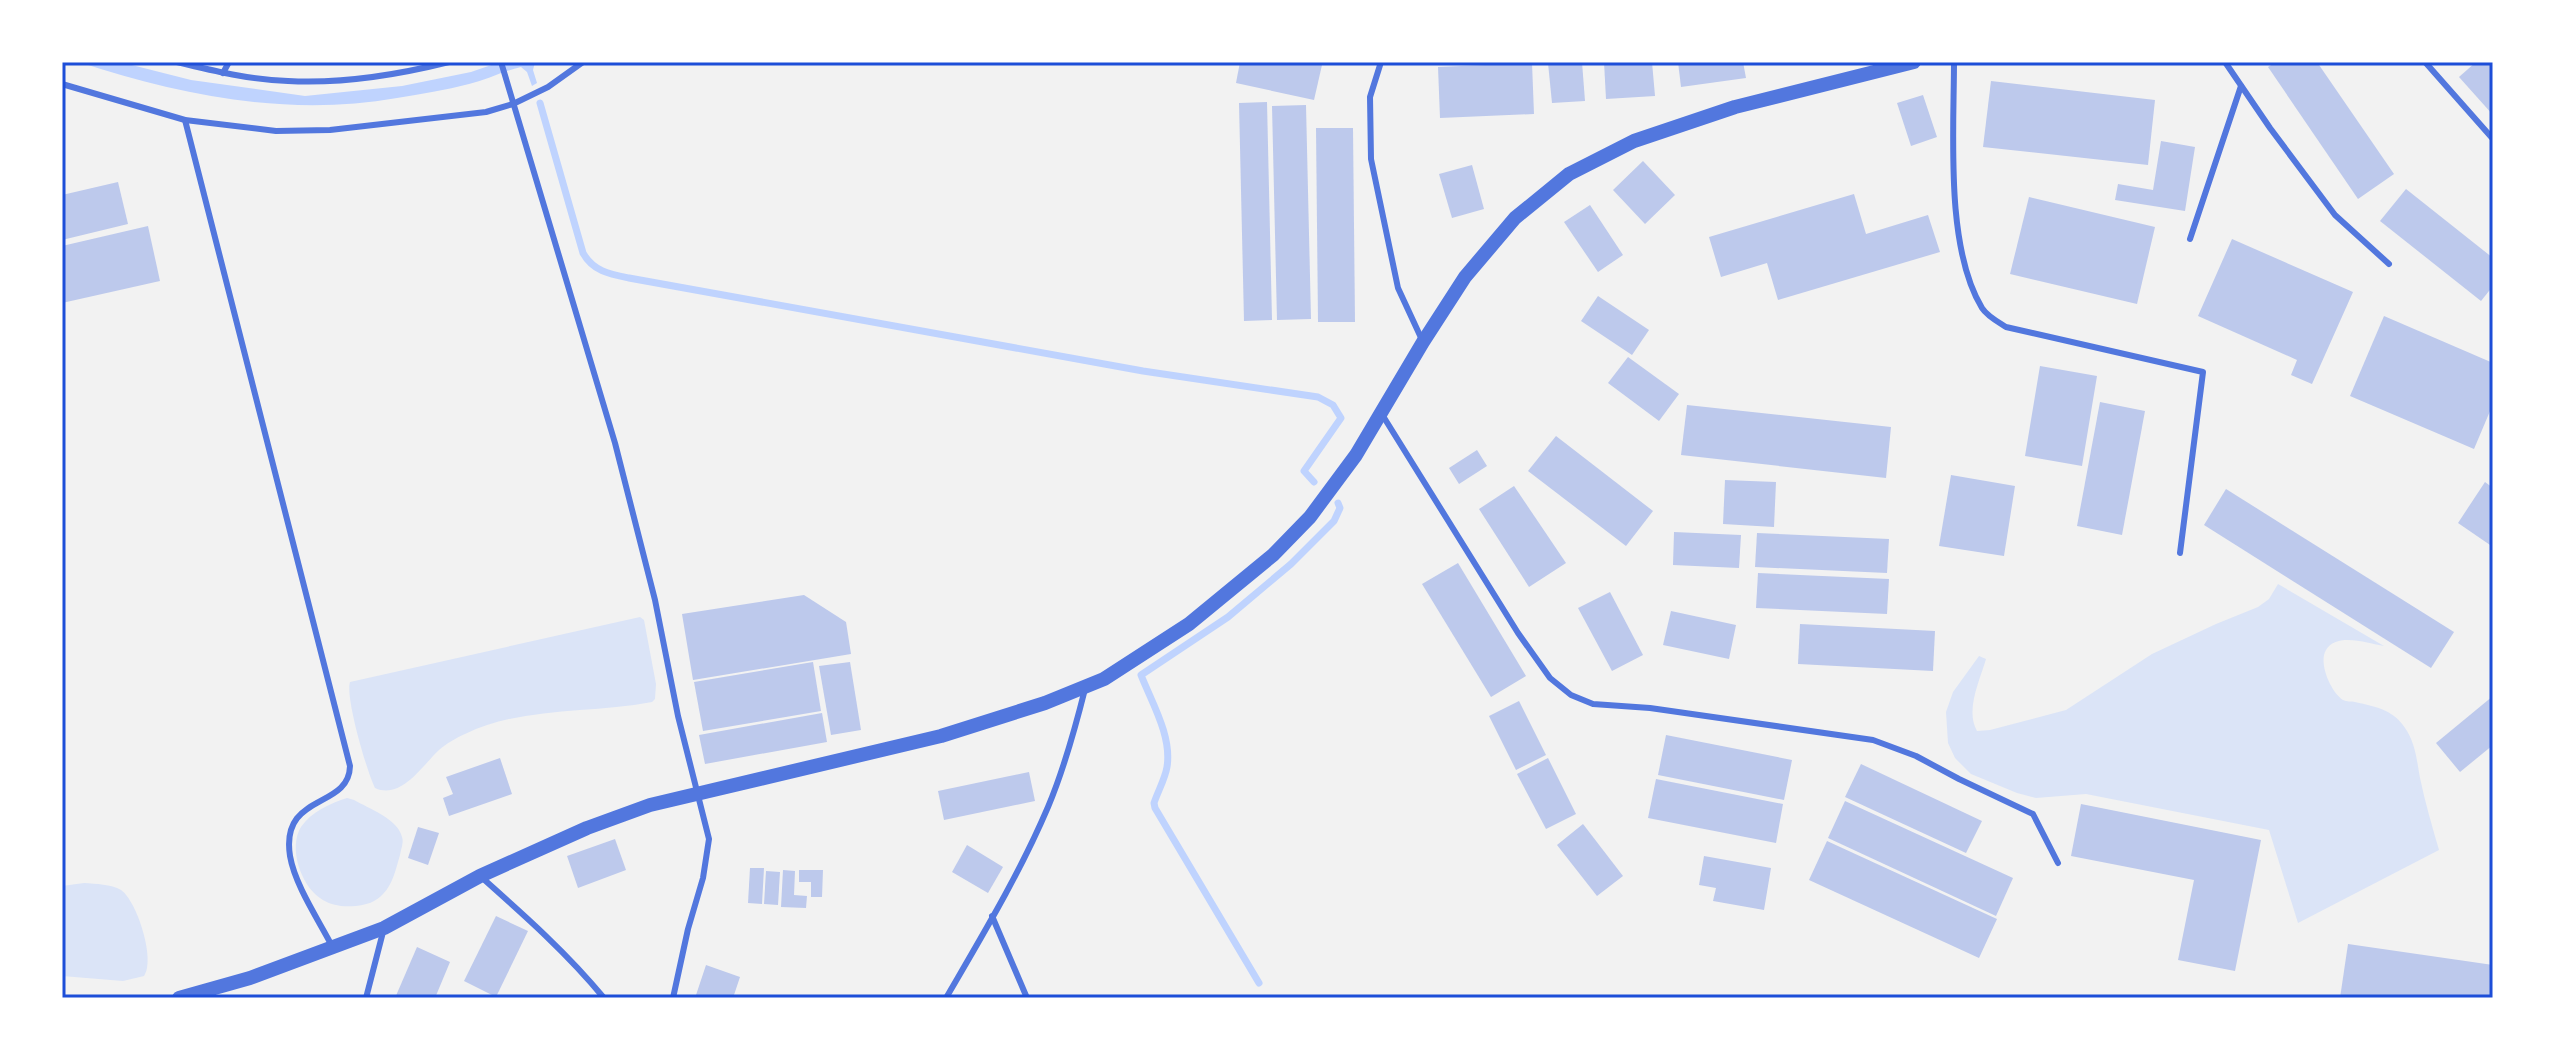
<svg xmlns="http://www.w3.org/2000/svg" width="2555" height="1060" viewBox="0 0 2555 1060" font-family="'DejaVu Sans',sans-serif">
	<rect width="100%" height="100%" fill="#f2f2f2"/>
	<g fill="#dbe4f7">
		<path d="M2278,584l106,62c-16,-3 -48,-14 -58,4 -8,13 5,42 17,50 4,2 8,1 12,2 22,5 40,8 52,29 9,15 10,31 13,47 5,24 12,48 19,72l-141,73 -29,-93 -183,-36 -50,4 -19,-5 -46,-19 -16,-16 -7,-15 -2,-31 7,-20 26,-36 7,3c-6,21 -21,51 -9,72l13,-1 76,-20 86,-56 64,-30 42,-17 11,-8z"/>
		<path d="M640,617l4,3 12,64 -1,15 -3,3c-62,12 -129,4 -187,32 -9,4 -19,10 -26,16 -17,16 -38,50 -64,38 -8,-16 -30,-91 -25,-106z"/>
		<path d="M347,798l7,2c14,8 44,19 48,37 2,5 -1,12 -2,18 -4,13 -7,29 -17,39 -7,8 -17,11 -27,12 -13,1 -25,0 -36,-8 -19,-13 -32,-50 -19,-71 10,-15 30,-24 46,-29z"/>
		<path d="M84,883c12,1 27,1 37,7 16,11 35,70 23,86l-21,5 -61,-5v-90z"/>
	</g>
	<path fill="#bfd3fe" d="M79,62h41l71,18 114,16 97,-10 69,-14 29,-10h35l-2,8 4,13 -5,3 -5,-14 -6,-5c-18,4 -34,13 -52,17 -23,6 -48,10 -72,14 -108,19 -215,-2 -318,-36z"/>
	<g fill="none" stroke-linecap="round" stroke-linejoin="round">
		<g stroke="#bfd3fe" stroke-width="7">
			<path d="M540,103l43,150c10,18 26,21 46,25l514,93 175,26 15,8 8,13 -37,53 10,11"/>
			<path d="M1259,983l-104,-175 -1,-5c4,-12 11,-24 13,-36 5,-31 -15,-64 -26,-92l87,-58 63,-53 43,-43 6,-13 -2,-5"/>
		</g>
	</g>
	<g fill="#bdc9ec">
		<path d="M1240,62h69l13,3 -8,35 -78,-17z"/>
		<path d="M1561,62h21l3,39 -33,2 -4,-40z"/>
		<path d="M1604,62h48l3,34 -49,3z"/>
		<path d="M1678,62h65l3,16 -65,9z"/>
		<path d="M2276,62h41l77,112 -36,25 -90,-132z"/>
		<path d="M2476,62h17v53l-34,-38z"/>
		<path d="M1532,63l2,51 -94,4 -2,-51z"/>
		<path d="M1991,81l164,19 -7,65 -165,-18z"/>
		<path d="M1923,95l14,42 -26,9 -14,-43z"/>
		<path d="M1267,102l5,218 -28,1 -5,-218z"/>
		<path d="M1306,105l5,214 -34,1 -5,-214z"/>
		<path d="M1316,128h37l2,194h-37z"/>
		<path d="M2161,141l34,6 -10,64 -70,-11 3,-16 35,6z"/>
		<path d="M1643,161l32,34 -30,29 -32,-34z"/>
		<path d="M1472,165l12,44 -32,9 -13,-44z"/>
		<path d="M118,182l10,42 -66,16v-45z"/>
		<path d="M2406,189l87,69v28l-12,15 -101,-80z"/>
		<path d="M1854,194l12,40 62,-19 12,37 -162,48 -11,-37 -46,14 -12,-40z"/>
		<path d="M2029,197l126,30 -18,77 -127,-30z"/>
		<path d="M1590,205l33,50 -25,17 -34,-50z"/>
		<path d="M148,226l12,55 -98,22v-57z"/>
		<path d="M2232,239l121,53 -41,92 -21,-9 6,-15 -99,-44z"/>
		<path d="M1598,296l51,34 -17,25 -51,-34z"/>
		<path d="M2384,316l109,47v41l-19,45 -124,-53z"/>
		<path d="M1628,357l51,37 -20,27 -51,-38z"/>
		<path d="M2040,366l57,10 -15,90 -57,-10z"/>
		<path d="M2100,402l45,9 -23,124 -45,-9z"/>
		<path d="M1687,405l204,22 -5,51 -205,-23z"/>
		<path d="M1556,436l97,75 -27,35 -98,-75z"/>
		<path d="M1477,450l10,16 -28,18 -10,-16z"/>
		<path d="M1951,475l64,11 -11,70 -65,-10z"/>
		<path d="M1725,480l51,2 -2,45 -51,-3z"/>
		<path d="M2485,482l8,6v59l-35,-24z"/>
		<path d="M1514,486l52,77 -37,24 -50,-78z"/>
		<path d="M2226,489l228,143 -23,36 -227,-143z"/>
		<path d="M1674,532l67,3 -2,33 -66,-3z"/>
		<path d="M1757,533l132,6 -2,34 -132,-6z"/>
		<path d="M1458,563l68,113 -35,21 -69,-113z"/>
		<path d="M1758,573l131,6 -2,35 -131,-6z"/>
		<path d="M1610,592l33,63 -31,16 -34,-63z"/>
		<path d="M804,595l42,27 5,32 -158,26 -11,-66z"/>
		<path d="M1671,611l65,14 -7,34 -66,-14z"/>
		<path d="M1800,624l135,7 -2,40 -135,-7z"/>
		<path d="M813,662l8,49 -118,20 -9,-49z"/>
		<path d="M850,662l11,68 -30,5 -12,-69z"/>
		<path d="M2493,696v49l-33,27 -24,-29z"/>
		<path d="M1519,701l27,54 -30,15 -27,-54z"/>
		<path d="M822,713l5,29 -122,22 -6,-29z"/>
		<path d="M1666,735l126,25 -8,40 -126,-25z"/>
		<path d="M500,758l12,36 -63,22 -6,-18 10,-4 -7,-17z"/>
		<path d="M1548,758l28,56 -30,15 -29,-55z"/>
		<path d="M1861,764l121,57 -16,32 -121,-56z"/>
		<path d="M1029,772l6,29 -91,19 -6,-29z"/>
		<path d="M1656,779l127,25 -7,39 -128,-25z"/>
		<path d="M1845,801l168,77 -17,38 -168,-78z"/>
		<path d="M2081,804l180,36 -26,131 -57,-11 16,-80 -123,-24z"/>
		<path d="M1583,824l40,52 -26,20 -40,-51z"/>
		<path d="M418,827l21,6 -11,32 -20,-7z"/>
		<path d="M615,839l11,31 -48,18 -11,-32z"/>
		<path d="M1827,841l170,78 -18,39 -170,-78z"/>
		<path d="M967,845l36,22 -15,26 -36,-21z"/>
		<path d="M1704,856l67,12 -7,42 -51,-9 3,-13 -17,-3z"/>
		<path d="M750,868h14l-2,36 -14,-1z"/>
		<path d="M783,870l12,1 -1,24 13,1 -1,12 -25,-1z"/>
		<path d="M799,870h24l-1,27h-11v-15h-12z"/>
		<path d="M766,871l14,1 -2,33 -14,-1z"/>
		<path d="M496,916l32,15 -32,66 -32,-16z"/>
		<path d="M2348,944l145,21v33h-153z"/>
		<path d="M417,947l33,15 -15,36h-40z"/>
		<path d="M706,965l34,12 -7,21h-38z"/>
	</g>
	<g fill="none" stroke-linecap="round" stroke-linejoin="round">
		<g stroke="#5277de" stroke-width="6">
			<path d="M177,62c37,9 74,18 111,19 55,3 109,-6 161,-19"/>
			<path d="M501,62l114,381 40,157 23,116 31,123 -6,39 -15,51 -15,69"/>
			<path d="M1381,62l-11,35 1,62 27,129 25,54"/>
			<path d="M1954,62c0,70 -9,185 28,246 5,8 16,14 24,19l197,45 -23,181"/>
			<path d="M2225,62l45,66 65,87 54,49"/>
			<path d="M2425,62l68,77"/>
			<path d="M223,73l6,-11"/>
			<path d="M62,84l123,36 91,11 54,-1 156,-18 27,-8 35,-17 35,-25"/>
			<path d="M185,120l165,646c-1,44 -70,26 -60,90 5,29 28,63 42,90"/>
			<path d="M2190,239l51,-153"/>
			<path d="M1383,416l135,217 32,45 21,17 22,9 57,4 223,32 43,16 43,23 74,35 25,49"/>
			<path d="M480,876c44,39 87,77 124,122"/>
			<path d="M992,916l35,82"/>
			<path d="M366,998l17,-66"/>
			<path d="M946,998c36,-62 74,-125 102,-191 16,-38 27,-78 37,-118"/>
		</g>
		<path stroke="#5277de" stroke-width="14" d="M179,998l71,-20 134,-50 96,-52 107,-48 63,-23 291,-69 104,-33 59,-24 85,-55 84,-69 37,-38 46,-62 67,-113 42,-65 50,-59 54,-44 65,-33 101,-34 179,-45"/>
	</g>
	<rect width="2555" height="1060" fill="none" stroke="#ffffff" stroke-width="128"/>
	<rect x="64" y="64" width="2427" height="932" fill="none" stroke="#1d4ed8" stroke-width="3"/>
</svg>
